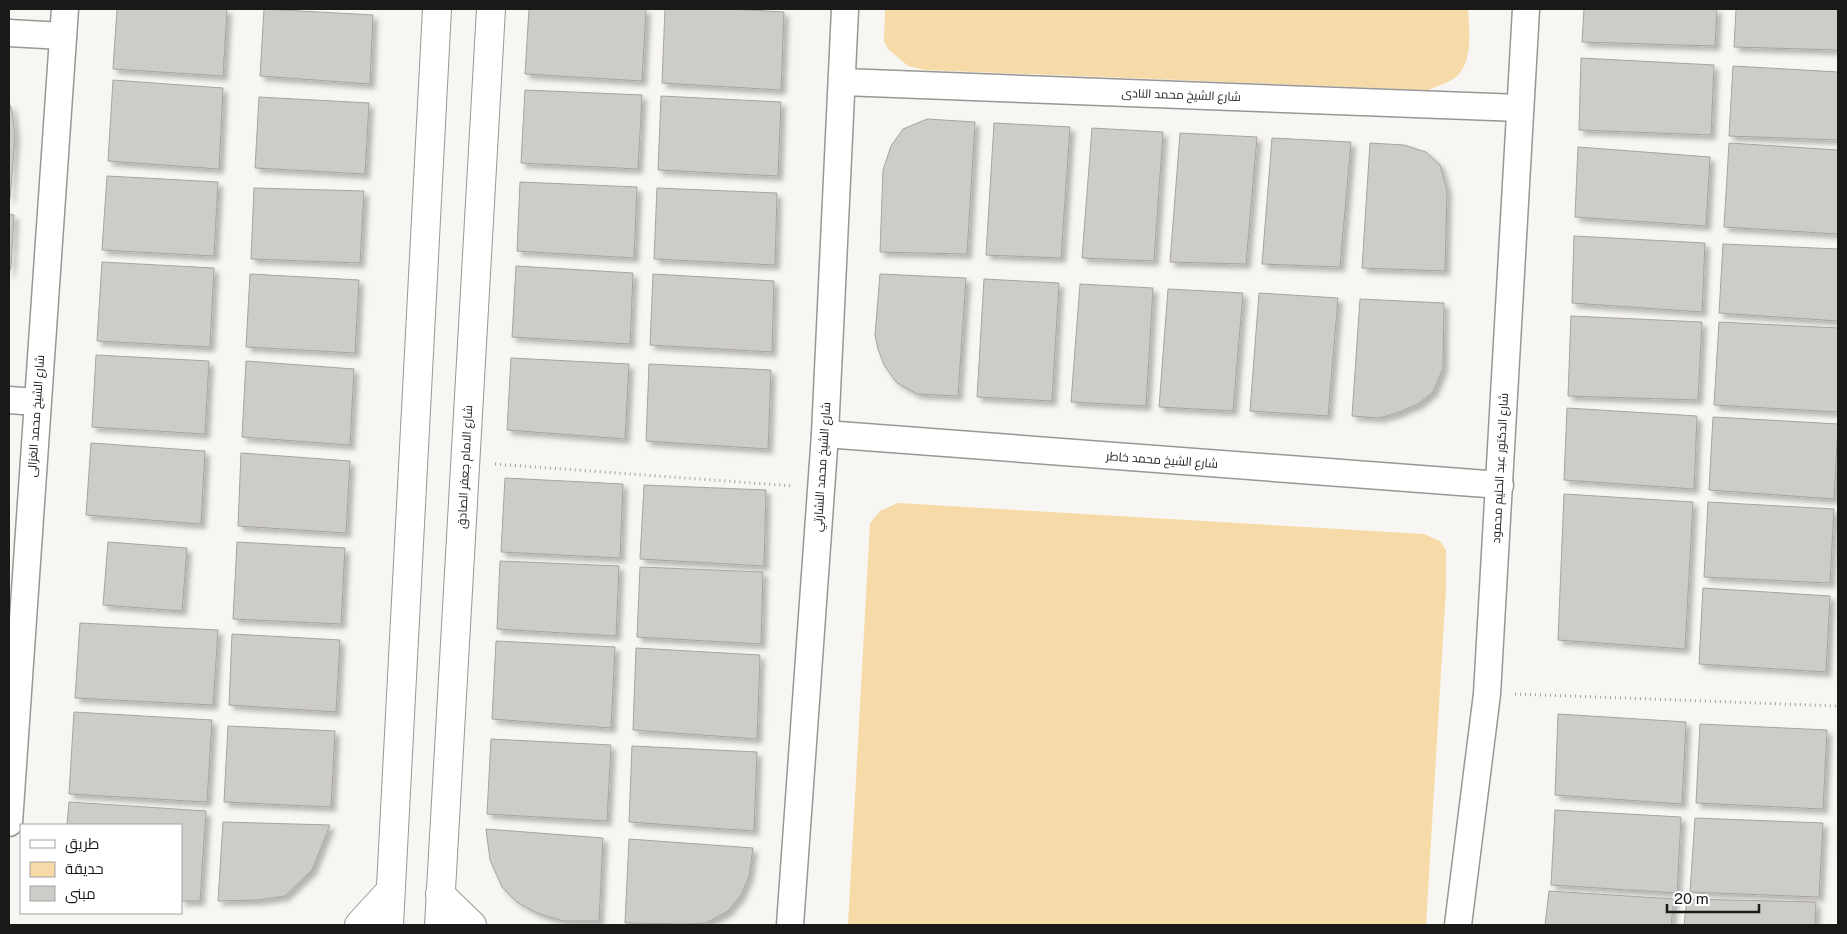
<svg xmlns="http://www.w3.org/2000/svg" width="1847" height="934" viewBox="0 0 1847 934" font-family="'Public Sans',Cairo,sans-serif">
	<defs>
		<filter id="shadow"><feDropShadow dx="4.5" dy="4.5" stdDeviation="2.5" flood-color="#0004"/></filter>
	</defs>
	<rect width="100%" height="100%" fill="#f8f6f3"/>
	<g fill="#f6dba8">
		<path d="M885,9h583c1,20 6,52 -12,68 -8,6 -19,9 -28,13l-503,-20 -17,-4 -20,-17 -4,-8z"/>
		<path d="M898,503l526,31 16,7 6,9v38l-20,337h-578l22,-402 10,-12z"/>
	</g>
	<g fill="#ceccc9" stroke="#a6a4a1" filter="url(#shadow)">
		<path d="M117,9h110l-4,67 -110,-7z"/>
		<path d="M264,9l109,6 -3,69 -110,-8z"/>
		<path d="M529,9h117l-4,72 -117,-7z"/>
		<path d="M665,9h65l54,3 -3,78 -119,-7z"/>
		<path d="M1584,9h133l-2,37 -133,-4z"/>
		<path d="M1736,9h102v41l-104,-3z"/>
		<path d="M1581,58l133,7 -3,70 -132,-5z"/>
		<path d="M1733,66l105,6v68l-109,-4z"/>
		<path d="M113,80l110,8 -4,81 -111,-8z"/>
		<path d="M525,90l117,5 -4,74 -117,-6z"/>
		<path d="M661,96l120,6 -3,74 -120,-6z"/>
		<path d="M259,97l110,6 -4,71 -110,-6z"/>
		<path d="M9,103l3,7 3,26 -5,63 -1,-1z"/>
		<path d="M927,119l48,3 -8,132 -87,-2 3,-82 8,-24 12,-17z"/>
		<path d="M994,123l76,4 -9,131 -75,-3z"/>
		<path d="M1092,128l71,4 -9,129 -72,-3z"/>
		<path d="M1180,133l77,4 -11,127 -76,-2z"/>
		<path d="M1272,138l79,4 -11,125 -78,-3z"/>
		<path d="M1370,143l34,2 22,7 14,13 7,25 -2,81 -83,-3z"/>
		<path d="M1729,143l109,7v84l-114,-7z"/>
		<path d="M1578,147l132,10 -4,69 -131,-9z"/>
		<path d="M107,176l111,6 -4,74 -112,-6z"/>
		<path d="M520,182l117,5 -3,71 -117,-7z"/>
		<path d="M254,188l110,3 -4,72 -109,-4z"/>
		<path d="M657,188l120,5 -2,72 -121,-6z"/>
		<path d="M9,214l5,1 -3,51 -2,8z"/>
		<path d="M1574,236l131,7 -3,69 -130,-9z"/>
		<path d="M1723,244l115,5v72l-119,-8z"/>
		<path d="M102,262l112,6 -4,79 -113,-6z"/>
		<path d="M516,266l117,7 -3,71 -118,-7z"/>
		<path d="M250,274l109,6 -4,73 -109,-6z"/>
		<path d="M653,274l121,7 -2,71 -122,-7z"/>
		<path d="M880,274l86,4 -8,118 -41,-2 -21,-12 -12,-17 -6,-16 -3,-14z"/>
		<path d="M984,279l75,4 -7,118 -75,-4z"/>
		<path d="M1080,284l73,4 -7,118 -75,-4z"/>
		<path d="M1168,289l75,4 -10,118 -74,-4z"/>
		<path d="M1259,293l79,5 -10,118 -78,-5z"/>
		<path d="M1360,299l84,4 -1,65 -10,24 -15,12 -21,9 -18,5 -27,-2z"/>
		<path d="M1571,316l131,6 -4,78 -130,-4z"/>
		<path d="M1719,322l119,6v84l-124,-7z"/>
		<path d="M96,355l113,6 -4,73 -113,-7z"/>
		<path d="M511,358l118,6 -4,75 -118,-9z"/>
		<path d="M246,361l108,8 -4,76 -108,-8z"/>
		<path d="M649,364l122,6 -3,79 -122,-8z"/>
		<path d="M1567,408l130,8 -3,73 -130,-9z"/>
		<path d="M1713,417l125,7 -4,75 -125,-9z"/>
		<path d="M91,443l114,8 -4,73 -115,-9z"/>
		<path d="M241,453l109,8 -4,72 -108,-7z"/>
		<path d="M505,478l118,6 -3,74 -119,-6z"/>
		<path d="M644,485l122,5 -2,76 -124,-7z"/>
		<path d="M1564,494l129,8 -8,147 -127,-9z"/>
		<path d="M1708,502l126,7 -4,74 -126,-6z"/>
		<path d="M108,542l79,6 -5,63 -79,-6z"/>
		<path d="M237,542l108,6 -4,76 -108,-5z"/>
		<path d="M500,561l119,5 -3,70 -119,-7z"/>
		<path d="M640,567l123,5 -2,72 -124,-7z"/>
		<path d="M1703,588l127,8 -4,76 -127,-8z"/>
		<path d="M80,623l138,7 -5,75 -138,-7z"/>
		<path d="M232,634l108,6 -4,72 -107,-7z"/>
		<path d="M496,641l119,6 -4,81 -119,-9z"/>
		<path d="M636,648l124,7 -3,84 -124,-9z"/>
		<path d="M74,712l138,8 -5,82 -138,-8z"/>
		<path d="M1558,714l128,8 -4,82 -127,-9z"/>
		<path d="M1700,724l127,6 -4,79 -127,-6z"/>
		<path d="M228,726l107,5 -4,76 -107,-5z"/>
		<path d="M491,739l120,6 -4,76 -120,-7z"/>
		<path d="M632,746l125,6 -3,79 -125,-9z"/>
		<path d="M69,802l137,9 -6,90h-19v-76h-114z"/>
		<path d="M1555,810l126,7 -4,76 -126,-8z"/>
		<path d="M1695,818l128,5 -4,74 -129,-5z"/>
		<path d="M223,822l107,3 -18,45 -27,26 -26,4 -41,1z"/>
		<path d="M486,829l117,9 -4,83h-36l-26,-8 -20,-11 -15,-15 -12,-27z"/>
		<path d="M629,839l124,9 -4,28 -8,19 -13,16 -22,12 -18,1 -63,-1z"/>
		<path d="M1549,891l125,8 -3,26h-126z"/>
		<path d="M1687,899l129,3 -1,23h-131z"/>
	</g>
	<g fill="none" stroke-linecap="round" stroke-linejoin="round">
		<g stroke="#999794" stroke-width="29">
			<g id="street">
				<path d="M9,33l54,3"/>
				<path d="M843,82l677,26"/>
				<path d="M9,400l28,2"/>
				<path d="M825,434l675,51"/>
				<path d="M9,823l56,-814"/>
				<path d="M790,925l35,-491 20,-425"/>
				<path d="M1458,925l29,-231 39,-685"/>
			</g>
		</g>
		<g stroke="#999794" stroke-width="30">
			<g id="secondary">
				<path d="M440,894l32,31"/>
				<path d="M359,925l31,-34"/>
				<path d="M389,925l48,-916"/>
				<path d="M439,925l52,-916"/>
			</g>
		</g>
		<g stroke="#a09f9c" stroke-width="3" stroke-dasharray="1 4" stroke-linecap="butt">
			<path d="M495,464l298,22"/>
			<path d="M1515,694l323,12"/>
		</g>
		<use href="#street" stroke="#fff" stroke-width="26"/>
		<use href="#secondary" stroke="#fff" stroke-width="28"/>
	</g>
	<g text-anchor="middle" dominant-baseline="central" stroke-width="4.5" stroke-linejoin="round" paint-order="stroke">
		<g font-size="12" fill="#1a1918" stroke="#fff">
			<text transform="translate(1181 95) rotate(2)">شارع الشيخ محمد النادى</text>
			<text transform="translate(36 416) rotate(-86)">شارع الشيخ محمد الغزالى</text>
			<text transform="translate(1162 460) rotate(4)">شارع الشيخ محمد خاطر</text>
			<text transform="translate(465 467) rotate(-87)">شارع الامام جعفر الصادق</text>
			<text transform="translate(822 467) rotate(-86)">شارع الشيخ محمد النشارتي</text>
			<text transform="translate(1500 468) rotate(-87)">شارع الدكتور عبد الحليم محمود</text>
		</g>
	</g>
	<rect width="1847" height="934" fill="none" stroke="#1a1918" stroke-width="20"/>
	<rect x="20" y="824" width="162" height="90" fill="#ffffff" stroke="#a3a3a3"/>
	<rect x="30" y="840" width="25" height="8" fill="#ffffff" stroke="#a3a3a3"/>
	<text x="65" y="849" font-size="15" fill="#1a1918">طريق</text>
	<rect x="30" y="862" width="25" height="15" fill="#f6dba8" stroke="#a3a3a3"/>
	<text x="65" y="874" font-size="15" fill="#1a1918">حديقة</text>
	<rect x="30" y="886" width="25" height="15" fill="#ceccc9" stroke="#a3a3a3"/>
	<text x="65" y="899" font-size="15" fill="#1a1918">مبنى</text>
	<path d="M1667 904v8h92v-8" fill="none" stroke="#1a1918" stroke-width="2.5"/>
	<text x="1674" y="904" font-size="15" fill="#1a1918" stroke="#ffffff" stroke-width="4" paint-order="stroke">20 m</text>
</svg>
